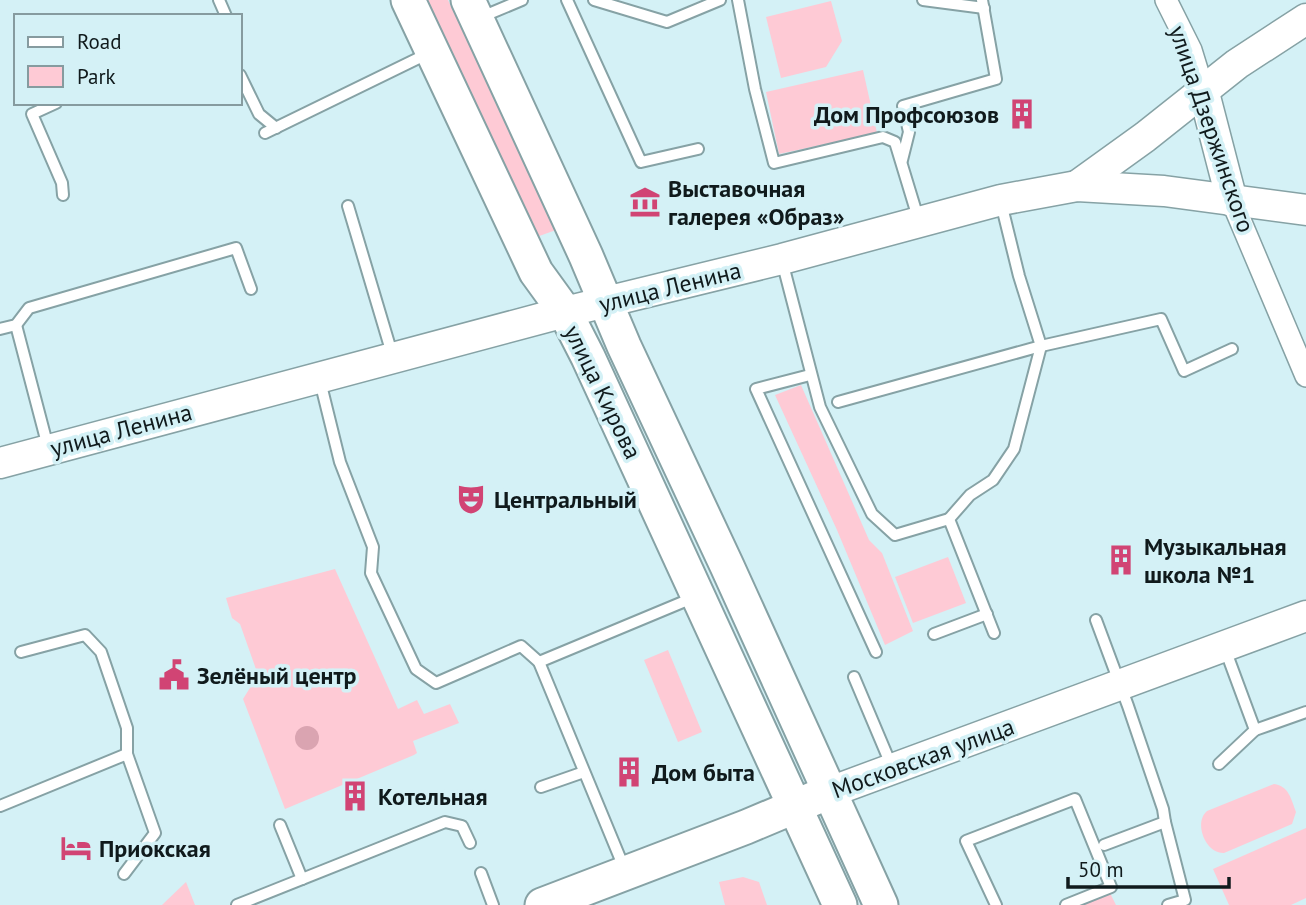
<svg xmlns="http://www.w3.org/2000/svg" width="1306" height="905" viewBox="0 0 1306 905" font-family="'PT Sans',sans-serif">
	<rect width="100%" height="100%" fill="#d4f1f6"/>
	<g fill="#fecad5">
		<path d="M419,0h29l108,230 -25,9z"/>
		<path d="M831,1l11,40 -16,26 -45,11 -15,-61z"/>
		<path d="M863,70l14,63 -98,21 -13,-62z"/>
		<path d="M801,385l68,155 13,13 31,78 -28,14 -48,-115 -62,-135z"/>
		<path d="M948,557l18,46 -53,20 -18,-46z"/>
		<path d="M335,569l63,140 19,-9 7,14 26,-10 9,19 -46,18 4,12 -3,2 -129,54 -42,-110 15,-24 -18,-51 -8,-6 -6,-20z"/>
		<path d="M668,650l34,82 -24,10 -34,-82z"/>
		<path d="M1274,784c15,2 17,15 22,28l-4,12 -68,29c-18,1 -31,-30 -17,-42z"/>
		<path d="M1306,828v70l-15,7h-62l-16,-36z"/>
		<path d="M743,877l16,5 8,23h-42l-6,-23z"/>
		<path d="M186,882l9,23h-33z"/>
		<path d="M1110,893l6,12h-34z"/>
	</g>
	<circle fill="#daa4b1" cx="307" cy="738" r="12"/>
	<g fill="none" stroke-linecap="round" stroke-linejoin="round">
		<g stroke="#86a2a5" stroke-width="14">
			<g id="lane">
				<path d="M219,0l7,16"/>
				<path d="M567,0l74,162 57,-13"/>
				<path d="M594,0l73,22 53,-22"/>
				<path d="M738,0l17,89 19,74 109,-26 12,5 24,79"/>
				<path d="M923,0l61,8"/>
				<path d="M479,18l43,-18"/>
				<path d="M240,75l19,39 17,14"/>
				<path d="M56,103l-24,11 30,69 1,12"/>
				<path d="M265,133l164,-80"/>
				<path d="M902,160l7,-28 -6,-26 93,-27 -14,-79"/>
				<path d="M348,206l45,151"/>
				<path d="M782,261l38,146 52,107 23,21 54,-16"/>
				<path d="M16,325l32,122"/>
				<path d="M0,329l16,-4 13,-17 207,-60 15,41"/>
				<path d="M810,375l-54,14 120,263"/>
				<path d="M320,381l20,81 33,85 -2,26 45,96 20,14 85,-37 18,16 86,208"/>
				<path d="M838,402l203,-56 120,-27 23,52 48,-22"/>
				<path d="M1096,620l32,86 35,103 2,13 -61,23"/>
				<path d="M994,633l-45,-114 21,-24 23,-15 21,-31 27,-103 -22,-70 -18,-73"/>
				<path d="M934,634l53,-20"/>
				<path d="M1225,649l30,81 51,-18"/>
				<path d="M21,652l64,-17 16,17 26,76v26"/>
				<path d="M539,662l156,-65"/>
				<path d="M854,677l38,90"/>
				<path d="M1219,764l36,-34"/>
				<path d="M541,787l43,-15"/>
				<path d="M0,806l127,-52 28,79 -31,41"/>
				<path d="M1165,822l20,78 -17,5"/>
				<path d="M280,825l22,54"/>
				<path d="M481,873l12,32"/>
				<path d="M237,905l208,-83 17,4 8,17"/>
				<path d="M996,905l-30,-64 109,-42 36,88 -45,18"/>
			</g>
		</g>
		<g stroke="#86a2a5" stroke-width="24">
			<g id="street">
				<path d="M1166,0l25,50 12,39"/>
				<path d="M1232,201l74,175"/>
			</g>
		</g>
		<g stroke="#86a2a5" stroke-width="33">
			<g id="secondary">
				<path d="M1203,89l29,112"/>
				<path d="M1077,186l68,-49 92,-73 69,-45"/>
				<path d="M0,463l565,-151 217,-53 219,-59 76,-14 87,5 142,19"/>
				<path d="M830,792l476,-176"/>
			</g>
		</g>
		<g stroke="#86a2a5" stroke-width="37">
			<g id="primary">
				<path d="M408,0l128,272 29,40 23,45 252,548"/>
				<path d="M468,0l118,256 38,90 103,220 154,339"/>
				<path d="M542,905l204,-78 69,-29"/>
			</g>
		</g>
		<use href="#lane" stroke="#fff" stroke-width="10"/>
		<use href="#street" stroke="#fff" stroke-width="21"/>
		<use href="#secondary" stroke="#fff" stroke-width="30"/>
		<use href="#primary" stroke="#fff" stroke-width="33"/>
	</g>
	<defs>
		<g id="building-bare" transform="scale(2.415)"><path d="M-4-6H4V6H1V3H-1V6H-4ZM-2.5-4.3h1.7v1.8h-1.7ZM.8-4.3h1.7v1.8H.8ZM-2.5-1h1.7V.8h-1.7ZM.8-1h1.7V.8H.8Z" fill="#d14474" stroke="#d4f1f6" stroke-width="2.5" paint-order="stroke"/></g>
		<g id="museum-bare" transform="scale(2.415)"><path d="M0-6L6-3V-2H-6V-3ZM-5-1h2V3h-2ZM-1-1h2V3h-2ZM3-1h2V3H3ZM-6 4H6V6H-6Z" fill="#d14474" stroke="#d4f1f6" stroke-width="2.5" paint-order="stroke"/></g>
		<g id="theatre-bare" transform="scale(2.415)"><path d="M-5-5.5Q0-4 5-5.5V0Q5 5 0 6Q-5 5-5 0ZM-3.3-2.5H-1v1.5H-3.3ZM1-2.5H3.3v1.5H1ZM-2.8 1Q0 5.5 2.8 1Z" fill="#d14474" stroke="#d4f1f6" stroke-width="2.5" paint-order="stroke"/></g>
		<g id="civic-bare" transform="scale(2.415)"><path d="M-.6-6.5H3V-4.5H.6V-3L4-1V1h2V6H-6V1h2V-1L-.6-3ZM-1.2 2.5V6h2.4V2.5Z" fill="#d14474" stroke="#d4f1f6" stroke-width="2.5" paint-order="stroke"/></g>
		<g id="hotel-bare" transform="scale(2.415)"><path d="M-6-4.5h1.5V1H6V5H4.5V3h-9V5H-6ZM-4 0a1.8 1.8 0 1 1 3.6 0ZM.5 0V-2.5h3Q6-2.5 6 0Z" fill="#d14474" stroke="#d4f1f6" stroke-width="2.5" paint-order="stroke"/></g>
	</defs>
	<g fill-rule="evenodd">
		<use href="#building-bare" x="1022" y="114"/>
		<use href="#museum-bare" x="645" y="202"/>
		<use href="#theatre-bare" x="471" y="499"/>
		<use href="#building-bare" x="1121" y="560"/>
		<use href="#civic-bare" x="174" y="675"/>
		<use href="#building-bare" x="629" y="772"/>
		<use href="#building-bare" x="355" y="796"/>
		<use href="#hotel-bare" x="76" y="848"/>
	</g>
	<g text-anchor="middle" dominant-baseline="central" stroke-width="7" stroke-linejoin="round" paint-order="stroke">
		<g font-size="24" font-weight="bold" fill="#101a1c" stroke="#d4f1f6" text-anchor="start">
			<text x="999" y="114" text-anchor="end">Дом Профсоюзов</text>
			<text x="668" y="188">Выставочная<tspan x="668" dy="28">галерея «Образ»</tspan></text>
			<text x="494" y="499">Центральный</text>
			<text x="1144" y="546">Музыкальная<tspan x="1144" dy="28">школа №1</tspan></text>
			<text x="197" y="675">Зелёный центр</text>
			<text x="652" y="772">Дом быта</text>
			<text x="378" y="796">Котельная</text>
			<text x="99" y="848">Приокская</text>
		</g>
		<g font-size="24" fill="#101a1c" stroke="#d4f1f6">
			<text transform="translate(1212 129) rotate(71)">улица Дзержинского</text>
			<text transform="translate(670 287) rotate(-14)">улица Ленина</text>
			<text transform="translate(603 392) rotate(64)">улица Кирова</text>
			<text transform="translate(121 430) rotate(-15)">улица Ленина</text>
			<text transform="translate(923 758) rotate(-20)">Московская улица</text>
		</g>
	</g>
	<rect x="14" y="14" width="228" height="91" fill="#d4f1f6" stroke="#869b9f" stroke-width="2"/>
	<rect x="28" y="37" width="35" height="10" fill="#ffffff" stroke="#869b9f" stroke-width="2"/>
	<text x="77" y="49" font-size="21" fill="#101a1c">Road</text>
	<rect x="28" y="66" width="35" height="21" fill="#fecad5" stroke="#869b9f" stroke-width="2"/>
	<text x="77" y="84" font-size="21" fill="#101a1c">Park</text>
	<path d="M1068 877v10h161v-10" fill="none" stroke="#101a1c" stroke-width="3.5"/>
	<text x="1078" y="877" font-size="21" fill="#101a1c" stroke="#d4f1f6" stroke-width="5" paint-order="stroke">50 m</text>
</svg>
